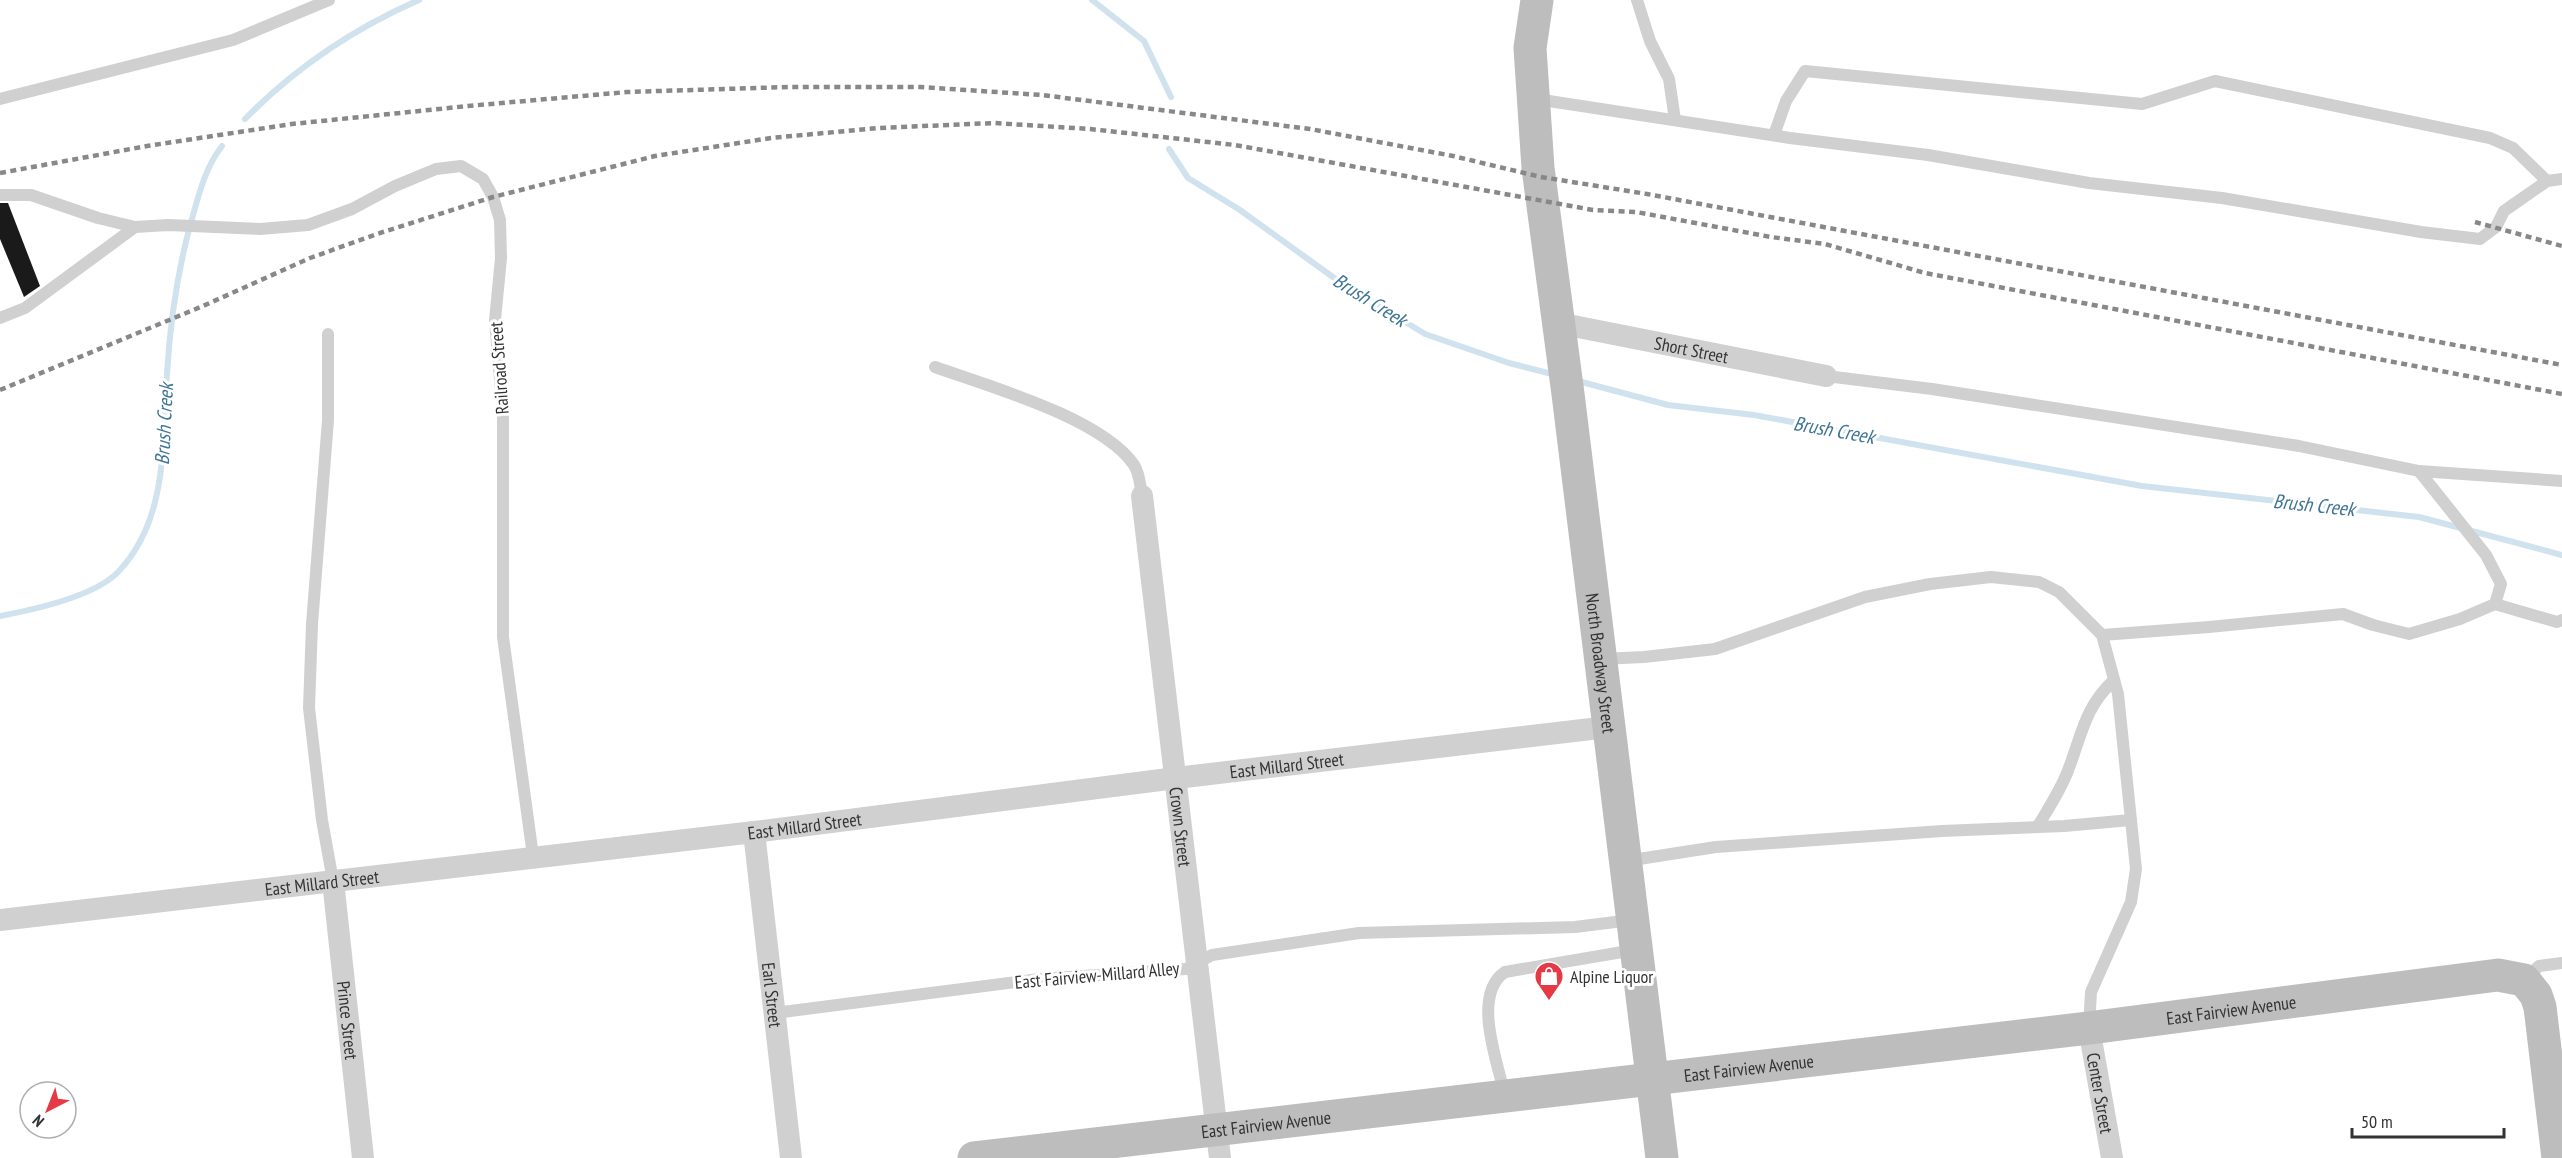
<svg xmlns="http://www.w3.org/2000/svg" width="2562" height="1158" viewBox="0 0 2562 1158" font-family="'PT Sans Narrow',sans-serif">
	<rect width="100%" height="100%" fill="#fff"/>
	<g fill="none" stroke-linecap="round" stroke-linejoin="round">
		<g stroke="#cfe2ee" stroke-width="6">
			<path d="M1092,0l52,41 27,56"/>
			<path d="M245,119c49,-50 110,-91 174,-119"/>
			<path d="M1169,149l19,29 52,32 97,70 88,54 84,29 47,12"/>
			<path d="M1578,381l90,24 86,10 388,71 277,31 143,38"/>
			<path d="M0,616c32,-6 95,-20 118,-44 51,-53 44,-131 49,-198 3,-51 10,-100 23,-148 8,-28 14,-57 32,-80"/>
		</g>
	</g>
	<path fill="#1a1a1a" d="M0,203h8l32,83 -16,11 -24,-58z"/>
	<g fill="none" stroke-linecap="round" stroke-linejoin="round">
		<g stroke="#d0d0d0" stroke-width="12">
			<path d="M1637,0l13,41 19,38 6,41"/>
			<path d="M0,99l233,-59 96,-40"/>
			<path d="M1536,99l254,39 138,17 161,28 133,15 199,34 59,7 16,-12 8,-16 43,-30 15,-2"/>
			<path d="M1774,135l12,-34 19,-30 337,33 73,-23 275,57 23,10 34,33"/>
			<path d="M0,195h31l67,23 37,9 33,-2 92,4 48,-4 44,-16 43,-23 41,-17 25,-3 22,13 10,18 7,23 1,38 -6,62 8,95v222l30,219"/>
			<path d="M0,318l25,-10 110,-81"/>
			<path d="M328,334v86l-16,204 -3,84 13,112 11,61"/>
			<path d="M935,367c53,19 167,51 199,98 6,9 6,21 8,31"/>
			<path d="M1826,376l106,13 367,57 120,25 143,10"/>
			<path d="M2495,604l62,18 5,-2"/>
			<path d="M2102,635l107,-8 134,-13 30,11 36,9 51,-15 35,-15 6,-20 -15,-29 -67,-84"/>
			<path d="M1601,659l43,-2 71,-8 150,-52 65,-13 61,-7 48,5 20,10 43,43 16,59 18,175 -5,33 -40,90 -2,35"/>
			<path d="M2038,826c10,-17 22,-35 29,-53 15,-37 16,-64 47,-93"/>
			<path d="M1626,861l90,-14 226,-16 122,-5 67,-6"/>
			<path d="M2525,979l14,-13 23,-3"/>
			<path d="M775,1013l264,-34 147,-10 26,-14 147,-22 216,-6 56,-7"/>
			<path d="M1505,1096c-7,-33 -34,-101 0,-124l129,-22"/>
		</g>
		<g stroke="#d0d0d0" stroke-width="22">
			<path id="s1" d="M1558,323l268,53"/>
			<path id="s2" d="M1142,496l78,662"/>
			<path id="s3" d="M754,832l37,326"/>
			<path id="s4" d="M333,881l30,277"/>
			<path id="s5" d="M0,920l754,-88 422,-54 432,-51"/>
			<path id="s6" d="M2089,1028l23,130"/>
		</g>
		<g stroke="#bdbdbd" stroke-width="33">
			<path id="s7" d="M1537,0l-7,48 8,120 30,226 94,764"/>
			<path id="s8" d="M974,1158l1115,-130 409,-53 26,5 12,15 4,12 18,151"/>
		</g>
		<g stroke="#888" stroke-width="4.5" stroke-dasharray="6 4.5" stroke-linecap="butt">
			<path d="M0,173l147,-27 145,-22 176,-18 159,-14 162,-5h131l122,8 268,34 143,27 88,21 106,17 915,171"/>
			<path d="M2475,222l87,24"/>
			<path d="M0,390l203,-84 107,-48 70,-25 113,-36 162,-41 116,-18 107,-10 116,-5 96,6 145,16 358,65 43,2 135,25 54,7 100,29 637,121"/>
		</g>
	</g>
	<defs>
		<g id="shop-pin" transform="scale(1.5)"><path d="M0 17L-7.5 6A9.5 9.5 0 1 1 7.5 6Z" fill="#e63946" stroke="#fff"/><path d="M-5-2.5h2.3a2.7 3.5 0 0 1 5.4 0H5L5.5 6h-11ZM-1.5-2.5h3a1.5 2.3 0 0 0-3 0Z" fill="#fff"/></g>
	</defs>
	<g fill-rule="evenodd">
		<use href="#shop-pin" x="1549" y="976"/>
	</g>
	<g text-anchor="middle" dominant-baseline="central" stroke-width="6" stroke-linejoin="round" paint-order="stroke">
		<g font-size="18" fill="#333" stroke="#fff">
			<text stroke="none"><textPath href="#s1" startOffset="136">Short Street</textPath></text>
			<text transform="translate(499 368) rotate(-94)">Railroad Street</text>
			<text stroke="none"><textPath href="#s7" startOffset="668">North Broadway Street</textPath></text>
			<text stroke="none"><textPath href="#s5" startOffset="1296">East Millard Street</textPath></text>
			<text stroke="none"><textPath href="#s5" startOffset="810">East Millard Street</textPath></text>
			<text stroke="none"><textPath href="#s2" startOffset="333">Crown Street</textPath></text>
			<text stroke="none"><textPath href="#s5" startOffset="324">East Millard Street</textPath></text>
			<text transform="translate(1097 975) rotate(-5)">East Fairview-Millard Alley</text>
			<text stroke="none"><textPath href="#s3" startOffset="164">Earl Street</textPath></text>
			<text stroke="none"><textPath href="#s8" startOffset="1266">East Fairview Avenue</textPath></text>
			<text stroke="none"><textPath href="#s4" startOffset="140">Prince Street</textPath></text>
			<text stroke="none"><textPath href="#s8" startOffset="780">East Fairview Avenue</textPath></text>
			<text stroke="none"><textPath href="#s6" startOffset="66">Center Street</textPath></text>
			<text stroke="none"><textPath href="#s8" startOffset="294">East Fairview Avenue</textPath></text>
		</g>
		<g font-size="18" fill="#333" stroke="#fff" text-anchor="start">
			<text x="1570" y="976">Alpine Liquor</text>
		</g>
		<g font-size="20" font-style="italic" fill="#3f7597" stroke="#fff">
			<text transform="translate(1370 300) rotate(32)">Brush Creek</text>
			<text transform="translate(164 424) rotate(-87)">Brush Creek</text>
			<text transform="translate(1834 430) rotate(10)">Brush Creek</text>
			<text transform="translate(2314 505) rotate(6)">Brush Creek</text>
		</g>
	</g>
	<g transform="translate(48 1110) rotate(222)"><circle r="28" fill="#ffffff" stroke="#adadad" stroke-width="1.5"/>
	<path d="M0-4.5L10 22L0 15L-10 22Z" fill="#e63946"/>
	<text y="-9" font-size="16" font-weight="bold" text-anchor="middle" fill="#333333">N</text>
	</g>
	<path d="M2352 1128v9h152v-9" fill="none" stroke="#333333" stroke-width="3"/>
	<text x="2361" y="1128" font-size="18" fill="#333333" stroke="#ffffff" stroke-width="4.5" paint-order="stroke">50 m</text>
</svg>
